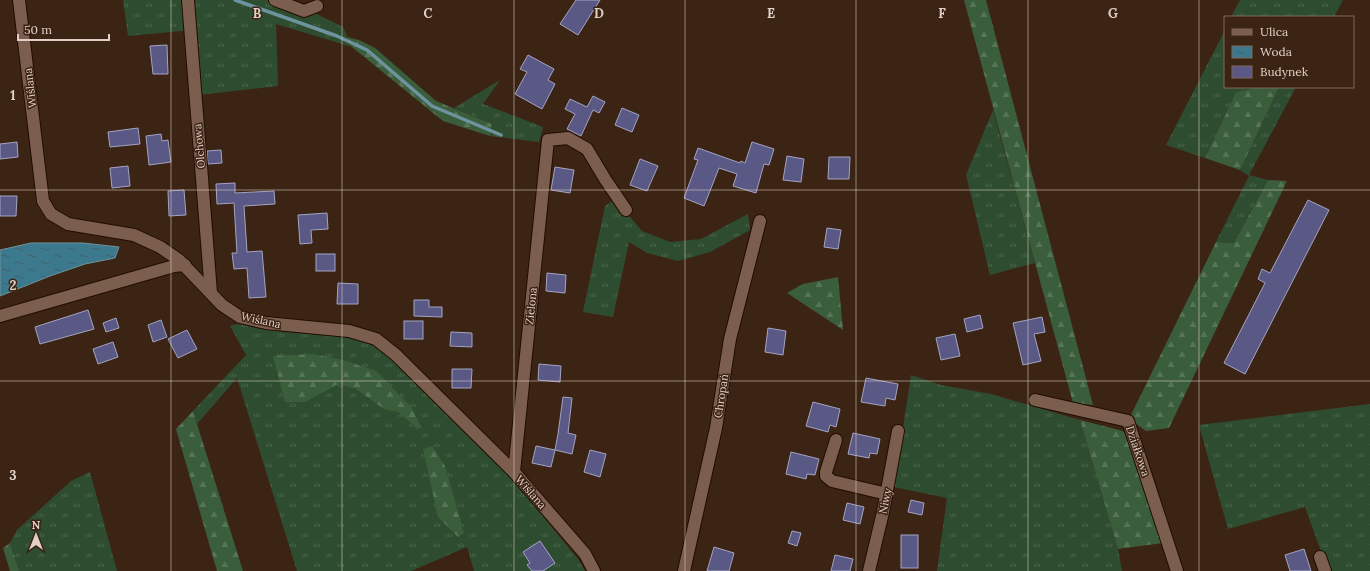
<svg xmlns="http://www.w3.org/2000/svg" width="1370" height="571" viewBox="0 0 1370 571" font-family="Lora,serif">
	<defs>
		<pattern id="grass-tufts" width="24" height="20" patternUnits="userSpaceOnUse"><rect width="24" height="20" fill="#2e4d30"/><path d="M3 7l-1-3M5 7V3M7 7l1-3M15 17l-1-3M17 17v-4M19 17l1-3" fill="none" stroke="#4c664c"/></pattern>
		<pattern id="forest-firs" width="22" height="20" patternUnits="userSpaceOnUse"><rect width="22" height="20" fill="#3a5e3c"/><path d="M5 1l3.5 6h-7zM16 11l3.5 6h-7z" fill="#567457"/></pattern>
		<pattern id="water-ripples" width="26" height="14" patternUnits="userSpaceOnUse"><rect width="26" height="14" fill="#3c798c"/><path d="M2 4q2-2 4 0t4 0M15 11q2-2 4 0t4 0" fill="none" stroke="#3f616c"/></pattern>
	</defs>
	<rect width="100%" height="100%" fill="#3c2415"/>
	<g fill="url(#grass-tufts)" fill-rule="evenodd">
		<path d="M123,0h165l55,27 9,20 -76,-23 2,62 -80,9 -6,-65 -64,6z"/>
		<path d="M1240,0h103l-9,17h-103z"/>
		<path d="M1225,30v57h34l-23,5 -31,66 -39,-13z"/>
		<path d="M500,80l-17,24 60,23 -4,15 -49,-6 2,-12 -38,-16z"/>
		<path d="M1279,87h17l-47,88 19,5 -34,63 -18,-1 33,-66 -9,-6z"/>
		<path d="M993,110l42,153 -45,12 -24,-100z"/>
		<path d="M615,199l27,32 28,11 31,-3 47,-25 2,16 -40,22 -32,9 -31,-8 -18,-11 -16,75 -30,-5 22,-106z"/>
		<path d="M241,323l105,13 28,7 24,20 115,117 65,79 7,12h-111l-7,-24 -56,24h-114l-60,-193 -40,46 -4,-13 53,-56 -16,-29zM376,371l41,58 -19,-17 -13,-2 -29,-21 -18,-5z"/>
		<path d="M911,375l30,10 50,9 89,26 38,129 4,22h-185l10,-73 -53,-11z"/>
		<path d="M1370,404v167h-42l-23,-64 -77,22 -29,-104z"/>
		<path d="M90,472l27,99h-98l-9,-28 7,-13 54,-49z"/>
	</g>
	<g fill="url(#forest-firs)">
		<path d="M964,0h22l107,405 -20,-2z"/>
		<path d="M347,37l12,3 16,8 61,53 56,23 -2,12 -47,-15 -91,-74z"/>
		<path d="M1259,87h20l-39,83 -35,-12 31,-66z"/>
		<path d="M1268,180l19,1 -118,247 -23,3 -17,-12 87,-177 18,1z"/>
		<path d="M838,277l5,53 -56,-37 16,-9z"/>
		<path d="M313,354l30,6 33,11 36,37 9,19 -4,2 -19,-17 -13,-2 -29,-21 -18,-5 -33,18h-20l-12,-46z"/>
		<path d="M193,411l4,13 46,147h-26l-41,-142z"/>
		<path d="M1080,420l43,11 7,11 33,101 -45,6z"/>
		<path d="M432,446l13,20 19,67 -6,4 -20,-20 -15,-68z"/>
		<path d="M10,543l9,28h-9l-7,-23z"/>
	</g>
	<path fill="url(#water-ripples)" stroke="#6e939e" d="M31,243h52l36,4 -4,11 -30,6 -35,12 -50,20v-46z"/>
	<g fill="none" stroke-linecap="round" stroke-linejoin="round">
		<path stroke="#6e939e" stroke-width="3.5" d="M235,0l102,36 30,14 65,56 69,29"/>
	</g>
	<g fill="#5a5884" stroke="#a4a4c3">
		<path d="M576,0h24l-22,35 -18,-11z"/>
		<path d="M167,45l1,29h-15l-3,-28z"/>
		<path d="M528,55l26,14 -6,11 7,4 -13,25 -27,-15 12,-22 -7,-3z"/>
		<path d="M593,96l12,6 -6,11 -6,-3 -12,26 -14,-7 8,-15 -10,-5 5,-10 17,8z"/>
		<path d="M622,108l17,7 -7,17 -17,-7z"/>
		<path d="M138,128l2,16 -30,3 -2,-15z"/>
		<path d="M161,134l1,7 6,-1 3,22 -22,3 -3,-29z"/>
		<path d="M17,142l1,15 -18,2v-15z"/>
		<path d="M752,142l22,7 -5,16 -5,-1 -8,29 -23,-7 4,-12 -18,-6 -15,38 -20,-8 14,-38 -4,-1 4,-11 42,15 1,-2 4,2z"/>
		<path d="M221,150l1,13 -14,1 -1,-13z"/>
		<path d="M787,156l17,3 -3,23 -18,-2z"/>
		<path d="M829,157h21l-1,22h-21z"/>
		<path d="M640,159l18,7 -11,25 -17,-6z"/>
		<path d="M128,166l2,20 -18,2 -2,-20z"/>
		<path d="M555,167l19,3 -4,23 -19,-3z"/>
		<path d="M235,183v10l39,-2 1,13 -31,2 3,46 15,-1 4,46 -17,1 -2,-30 -13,1 -2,-16h5l-3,-50 -17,1 -1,-20z"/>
		<path d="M184,190l2,25 -17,1 -1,-25z"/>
		<path d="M0,196h17l-1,20h-16z"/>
		<path d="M1308,200l21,10 -84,164 -21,-11 41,-80 -7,-4 4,-10 8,4z"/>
		<path d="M327,213l1,16 -17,1 1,13 -12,1 -2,-29z"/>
		<path d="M827,228l14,2 -3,19 -14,-2z"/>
		<rect x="316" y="254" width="19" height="17"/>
		<path d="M547,273l19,2 -1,18 -19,-2z"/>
		<path d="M338,283l20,1v20h-21z"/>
		<path d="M414,300h15v7h13v10l-28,-1z"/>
		<path d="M88,310l6,19 -54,15 -5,-17z"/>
		<path d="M980,315l3,13 -16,4 -3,-13z"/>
		<path d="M1042,317l3,15 -11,2 7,27 -18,4 -10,-42z"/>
		<path d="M116,318l3,10 -13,4 -3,-9z"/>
		<path d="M161,320l6,17 -14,5 -5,-17z"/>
		<rect x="404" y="321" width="19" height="18"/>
		<path d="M768,328l18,3 -3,24 -18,-3z"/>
		<path d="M187,330l10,19 -19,9 -10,-19z"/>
		<path d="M451,332l21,1v14l-22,-1z"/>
		<path d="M955,334l5,22 -19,4 -5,-22z"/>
		<path d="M113,342l5,15 -20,7 -5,-15z"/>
		<path d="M539,364l22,2 -1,16 -22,-2z"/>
		<path d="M452,369h20l-1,19h-19z"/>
		<path d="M866,378l32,6 -3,16 -9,-2 -1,8 -24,-4z"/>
		<path d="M563,397l9,1 -4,35 8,2 -4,19 -17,-4 3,-16z"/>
		<path d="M813,402l27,7 -4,18 -6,-2 -2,7 -22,-6z"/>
		<path d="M853,433l27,6 -3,15 -7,-1 -1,5 -21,-4z"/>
		<path d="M536,446l19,4 -4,17 -19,-4z"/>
		<path d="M590,450l16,4 -6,23 -16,-5z"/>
		<path d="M791,452l28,7 -4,16 -8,-1 -1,5 -20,-5z"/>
		<path d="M911,500l13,3 -2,12 -14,-3z"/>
		<path d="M847,503l17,4 -4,17 -17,-4z"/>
		<path d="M792,531l9,2 -4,13 -9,-3z"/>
		<rect x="901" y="535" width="17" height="33"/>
		<path d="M540,541l15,22 -12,8h-11l-5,-6 3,-2 -7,-11z"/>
		<path d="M714,547l20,6 -5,18h-22z"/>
		<path d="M1304,549l7,22h-21l-5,-16z"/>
		<path d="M835,555l18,4 -3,12h-19z"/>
	</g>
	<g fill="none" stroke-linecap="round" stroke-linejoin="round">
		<g stroke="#220c01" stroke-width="14">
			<g id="minor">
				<path d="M19,0l24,201 8,13 17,10 66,11 26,12 19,13 43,45 18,12 26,6 83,8 27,8 20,16 118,117 71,82 9,17"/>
				<path d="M188,0l23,293"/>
				<path d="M275,0l29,11 13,-5"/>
				<path d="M0,316l174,-50 11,-1"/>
				<path d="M1035,400l93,21 49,150"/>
				<path d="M836,440l-10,32v4l6,5 55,13"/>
				<path d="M514,472l34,-332 20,-2 19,11 18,30 21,31"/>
				<path d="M1320,557l5,14"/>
				<path d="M684,571l32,-143 14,-89 30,-118"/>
				<path d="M869,571l14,-59 15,-81"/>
			</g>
		</g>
		<use href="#minor" stroke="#7b5e4e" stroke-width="12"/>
	</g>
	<path fill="none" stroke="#e1d0c7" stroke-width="1" stroke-opacity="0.55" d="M171,0v571M342,0v571M514,0v571M685,0v571M856,0v571M1028,0v571M1199,0v571M0,190h1370M0,381h1370"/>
	<g text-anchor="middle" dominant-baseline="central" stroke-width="3" stroke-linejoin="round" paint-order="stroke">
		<g font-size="11" fill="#e1d0c7" stroke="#3c2415">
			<text transform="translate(30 88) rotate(-97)">Wiślana</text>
			<text transform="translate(199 146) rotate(-95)">Olchowa</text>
			<text transform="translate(531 306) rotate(-84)">Zielona</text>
			<text transform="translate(261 320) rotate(12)">Wiślana</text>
			<text transform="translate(721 396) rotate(-81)">Chropań</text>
			<text transform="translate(1138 451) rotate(71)">Działkowa</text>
			<text transform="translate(531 492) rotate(49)">Wiślana</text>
			<text transform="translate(885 501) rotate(-78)">Niwy</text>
		</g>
	</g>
	<g font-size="13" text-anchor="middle" font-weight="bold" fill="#e1d0c7" stroke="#3c2415" stroke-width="3" stroke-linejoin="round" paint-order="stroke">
		<text x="257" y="18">B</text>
		<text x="428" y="18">C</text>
		<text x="599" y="18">D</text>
		<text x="771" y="18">E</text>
		<text x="942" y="18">F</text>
		<text x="1113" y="18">G</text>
		<text x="13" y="100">1</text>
		<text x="13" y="290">2</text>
		<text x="13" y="480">3</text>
	</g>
	<rect x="1224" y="16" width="130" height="72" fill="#3c2415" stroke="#7e695c"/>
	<rect x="1232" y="29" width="20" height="6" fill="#7b5e4e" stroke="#7e695c"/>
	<text x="1260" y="36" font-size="12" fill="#e1d0c7">Ulica</text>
	<rect x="1232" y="46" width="20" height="12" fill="url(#water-ripples)" stroke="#7e695c"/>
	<text x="1260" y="56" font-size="12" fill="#e1d0c7">Woda</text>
	<rect x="1232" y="66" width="20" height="12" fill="#5a5884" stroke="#7e695c"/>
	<text x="1260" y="76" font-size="12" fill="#e1d0c7">Budynek</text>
	<g transform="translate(36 535)" stroke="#3c2415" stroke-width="3" paint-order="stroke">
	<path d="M0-3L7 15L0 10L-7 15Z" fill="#e1d0c7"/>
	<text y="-6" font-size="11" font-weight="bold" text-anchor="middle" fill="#e1d0c7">N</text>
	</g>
	<path d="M18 34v6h91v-6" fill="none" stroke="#e1d0c7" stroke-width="2"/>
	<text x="24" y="34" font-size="12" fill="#e1d0c7" stroke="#3c2415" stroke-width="3" paint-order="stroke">50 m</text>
</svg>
